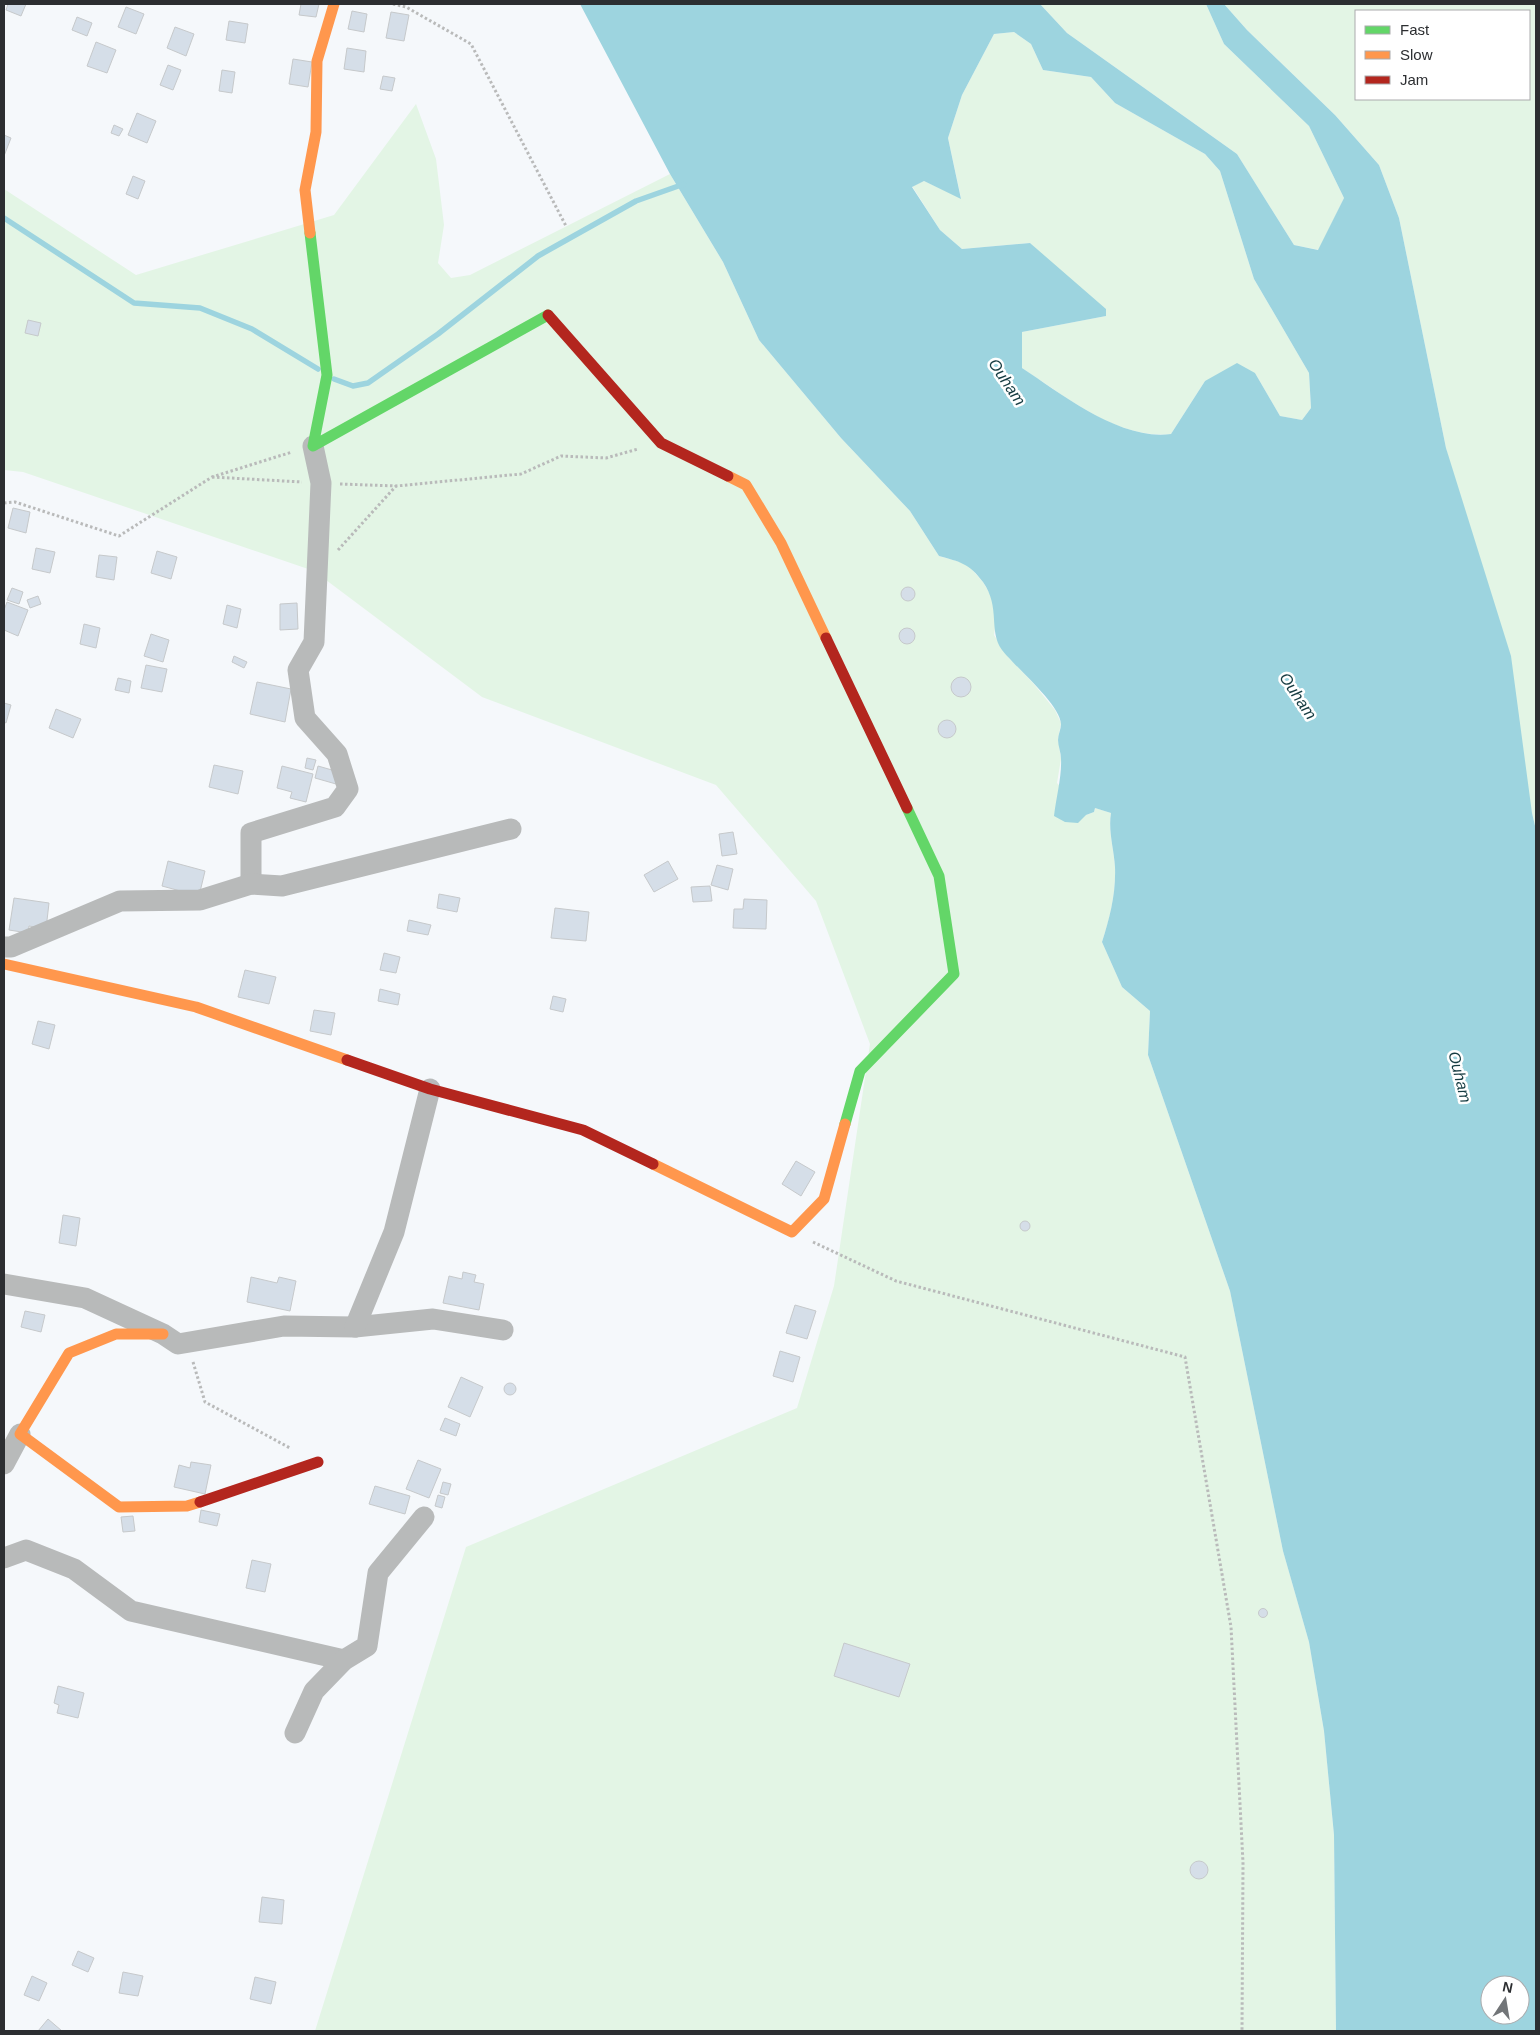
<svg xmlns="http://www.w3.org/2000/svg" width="1540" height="2035" viewBox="0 0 1540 2035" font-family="Helvetica,sans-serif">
	<rect width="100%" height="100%" fill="#f5f8fb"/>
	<g fill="#e3f5e5" fill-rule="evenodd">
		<path d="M1040,4h166l18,40 85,82 35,72 -25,52 -25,-5 -57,-91 -170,-121z"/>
		<path d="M1224,4h312v826l-90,-382 -47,-230 -20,-53 -44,-50 -88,-85zM1356,11h173v88h-173z"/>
		<path d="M1014,32l17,12 12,26 48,7 24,26 90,51 15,17 34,108 55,94 2,35 -9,12 -22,-4 -25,-43 -50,8 -34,53c-54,6 -107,-39 -149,-66v-36l84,-16 -76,-73 -68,6 -22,-19 -28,-44 12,-5 37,17 -13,-60 14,-43 32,-61z"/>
		<path d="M416,104l20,55 8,66 -6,38 13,15 19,-3 200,-101 53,88 36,78 82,98 69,73 29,45 28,8 16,18 10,17 3,22 -2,14 15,23 24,25 22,27 6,13 -3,16 3,20 -4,24 29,32 8,-3 1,-4 16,5c-3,18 3,36 4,54 1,26 -5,51 -13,75l20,45 28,24 -2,44 82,236 53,260 26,91 15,89 10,104 2,196h-1021l151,-484 331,-139 37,-122 36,-242 -54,-143 -100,-116 -234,-88 -168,-126 -291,-99 -19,-2v-281l132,86 198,-60z"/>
	</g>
	<path fill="#9dd4df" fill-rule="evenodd" d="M580,4h460l27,29 170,121 57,91 24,5 26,-52 -35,-72 -85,-82 -18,-40h18l23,26 88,85 44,50 20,53 47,230 65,208 21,157 4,17v1201h-200l-2,-196 -10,-104 -15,-89 -26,-91 -53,-260 -82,-236 2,-44 -28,-24 -20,-45c8,-25 14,-49 13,-75 -1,-18 -7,-36 -4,-54l-16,-5 -1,4 -8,3 -8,8 -13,-1 -11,-6c2,-18 8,-40 7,-57 0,-7 -3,-13 -3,-19 0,-5 3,-11 3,-16 -1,-20 -46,-57 -59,-74 -14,-20 -1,-42 -19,-68 -14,-19 -23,-20 -44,-26l-29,-45 -69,-73 -82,-98 -36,-78 -53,-88zM1014,32l17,12 12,26 48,7 24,26 90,51 15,17 34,108 55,94 2,35 -9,12 -22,-4 -25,-43 -18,-10 -32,18 -34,53c-51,7 -109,-40 -149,-66v-36l84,-16v-7l-76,-66 -68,6 -22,-19 -28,-43 12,-6 37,18 -13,-61 14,-43 32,-61zM1490,1985h30v30h-30z"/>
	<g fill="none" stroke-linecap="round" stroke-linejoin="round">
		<g stroke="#9dd4df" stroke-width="5.5">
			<path d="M4,218l130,85 66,5 52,21 66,40"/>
			<path d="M334,379l19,7 15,-3 70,-49 100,-78 98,-55 48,-17"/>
		</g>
	</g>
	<g fill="#d5dee8" stroke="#c6c9cb">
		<path d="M8,4h18l-5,12 -15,-6z"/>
		<path d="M301,4h18l-3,13 -17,-2z"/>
		<path d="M126,7l18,7 -8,20 -18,-7z"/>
		<path d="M352,11l15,3 -3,18 -16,-3z"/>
		<path d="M391,12l18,3 -5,26 -18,-3z"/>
		<path d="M77,17l15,6 -5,13 -15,-6z"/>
		<path d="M229,21l19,3 -3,19 -19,-3z"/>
		<path d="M175,27l19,7 -8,22 -19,-8z"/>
		<path d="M96,42l20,8 -9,23 -20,-7z"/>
		<path d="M347,48l19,3 -2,21 -20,-3z"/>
		<path d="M293,59l19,3 -4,25 -19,-3z"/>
		<path d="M168,65l13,5 -8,20 -13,-5z"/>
		<path d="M222,70l13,2 -3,21 -13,-2z"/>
		<path d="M383,76l12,2 -3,13 -12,-2z"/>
		<path d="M137,113l19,8 -9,22 -19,-8z"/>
		<path d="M114,125l9,4 -4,7 -8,-3z"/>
		<path d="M4,135l7,3 -7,18z"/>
		<path d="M133,176l12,5 -7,18 -12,-5z"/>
		<path d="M28,320l13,3 -3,13 -13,-3z"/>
		<path d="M13,508l17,4 -4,21 -18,-5z"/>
		<path d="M36,548l19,4 -5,21 -18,-4z"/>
		<path d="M157,551l20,6 -6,22 -20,-6z"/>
		<path d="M99,555l18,2 -3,23 -18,-3z"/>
		<circle cx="908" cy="594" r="7"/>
		<path d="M12,588l11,4 -4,12 -12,-4z"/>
		<path d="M38,596l3,8 -11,4 -3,-8z"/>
		<path d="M7,602l21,8 -10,26 -14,-6v-20z"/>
		<path d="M297,603l1,26 -18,1v-26z"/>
		<path d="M227,605l14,4 -4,19 -14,-4z"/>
		<path d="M84,624l16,4 -4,20 -16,-4z"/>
		<circle cx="907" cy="636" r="8"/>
		<path d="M151,634l18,6 -6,22 -19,-6z"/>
		<path d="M234,656l13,6 -3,6 -12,-6z"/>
		<path d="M146,665l21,4 -5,23 -21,-4z"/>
		<circle cx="961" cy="687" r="10"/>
		<path d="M118,678l13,3 -2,12 -14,-3z"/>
		<path d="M257,682l34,7 -6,33 -35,-8z"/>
		<path d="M4,703l7,2 -5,18 -2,-1z"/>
		<path d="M56,709l25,10 -8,19 -24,-10z"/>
		<circle cx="947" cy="729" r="9"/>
		<path d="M307,758l9,2 -3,10 -8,-2z"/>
		<path d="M214,765l29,6 -5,23 -29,-7z"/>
		<path d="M282,766l31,8 -7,28 -16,-4 2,-6 -15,-4z"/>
		<path d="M318,766l21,6 -3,12 -21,-6z"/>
		<path d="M733,832l4,22 -15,2 -3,-22z"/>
		<path d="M168,861l37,10 -6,25 -37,-10z"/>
		<path d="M668,861l10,18 -24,13 -10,-17z"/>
		<path d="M717,865l16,4 -5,21 -17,-5z"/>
		<path d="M710,886l2,15 -19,1 -2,-15z"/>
		<path d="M439,894l21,4 -3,14 -20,-4z"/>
		<path d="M14,898l35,5 -3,26 -17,-3 -1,7 -19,-3z"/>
		<path d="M744,899l23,1 -1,29 -33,-1 1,-19h9z"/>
		<path d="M555,908l34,4 -3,29 -35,-3z"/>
		<path d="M409,920l22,5 -3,10 -21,-4z"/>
		<path d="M384,953l16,4 -4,16 -16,-3z"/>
		<path d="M245,970l31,7 -7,27 -31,-7z"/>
		<path d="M380,989l20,5 -2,11 -20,-4z"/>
		<path d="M553,996l13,3 -3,13 -13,-3z"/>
		<path d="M314,1010l21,3 -4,22 -21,-4z"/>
		<path d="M38,1021l17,4 -6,24 -17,-5z"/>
		<path d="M796,1161l19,11 -14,24 -19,-12z"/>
		<path d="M63,1215l17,3 -4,28 -17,-3z"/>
		<circle cx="1025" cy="1226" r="5"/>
		<path d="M463,1272l13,3 -2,7 10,2 -5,26 -36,-7 6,-27 13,3z"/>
		<path d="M251,1277l26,6 2,-6 17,4 -6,30 -43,-9z"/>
		<path d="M795,1305l21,6 -9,28 -21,-6z"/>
		<path d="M25,1311l20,4 -4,17 -20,-5z"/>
		<path d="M780,1351l20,6 -7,25 -20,-6z"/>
		<path d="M461,1377l22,10 -13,30 -22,-10z"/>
		<circle cx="510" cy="1389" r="6"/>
		<path d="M445,1418l15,6 -4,12 -16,-6z"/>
		<path d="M418,1460l23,9 -12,29 -23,-9z"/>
		<path d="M191,1462l20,3 -6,29 -31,-7 5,-22 11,3z"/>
		<path d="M443,1482l8,2 -3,11 -8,-2z"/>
		<path d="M375,1486l35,10 -5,18 -36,-10z"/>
		<path d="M438,1495l7,2 -3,11 -7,-2z"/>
		<path d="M201,1510l19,4 -3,12 -18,-4z"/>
		<path d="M133,1516l2,15 -12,1 -2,-15z"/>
		<path d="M252,1560l19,4 -6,28 -19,-4z"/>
		<circle cx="1263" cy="1613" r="4.5"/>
		<path d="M844,1643l66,21 -11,33 -65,-21z"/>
		<path d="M58,1686l26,7 -6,25 -21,-5 2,-8 -5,-2z"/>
		<circle cx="1199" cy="1870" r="9"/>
		<path d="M262,1897l22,3 -2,24 -23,-2z"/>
		<path d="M78,1951l16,7 -6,14 -16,-7z"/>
		<path d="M123,1972l20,4 -5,20 -19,-3z"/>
		<path d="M32,1976l15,7 -8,18 -15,-6z"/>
		<path d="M255,1977l21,5 -5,22 -21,-5z"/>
		<path d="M48,2019l14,12h-24z"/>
	</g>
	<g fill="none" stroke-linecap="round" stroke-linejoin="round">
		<g stroke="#b9baba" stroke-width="3" stroke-dasharray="2.5 2.5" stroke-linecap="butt">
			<path d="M393,4l13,3 65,37 95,182"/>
			<path d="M212,477l90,5"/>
			<path d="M340,484l56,2 125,-12 40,-18 45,2 32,-9"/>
			<path d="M4,503l11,-1 104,34 93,-59 80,-25"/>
			<path d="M338,550l58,-64"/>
			<path d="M813,1242l83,39 289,76 46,270 12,236 -1,168"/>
			<path d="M193,1362l12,40 85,46"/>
		</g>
		<g stroke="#b8baba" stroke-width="21">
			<path d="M251,884v-51l84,-26 13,-18 -11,-35 -32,-36 -7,-48 16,-28 7,-159 -8,-37"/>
			<path d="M4,947h7l109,-46 80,-1 51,-16 31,2 229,-57"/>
			<path d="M4,1284l81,14 78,36 15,10 106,-18 71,1 78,-8 70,11"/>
			<path d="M355,1327l39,-95 36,-143"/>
			<path d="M4,1464l16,-30"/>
			<path d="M4,1558l22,-8 48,19 57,42 213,49"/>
			<path d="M295,1733l19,-42 30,-31 23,-14 11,-73 46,-56"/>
		</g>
		<g stroke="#63d668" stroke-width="11">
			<path d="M310,233l17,142 -14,71 235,-131"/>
			<path d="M845,1124l15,-53 94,-97 -15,-98 -32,-68"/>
		</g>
		<g stroke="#ff974d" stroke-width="11">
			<path d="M310,233l-5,-43 11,-58 1,-71 17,-57"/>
			<path d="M728,476l18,9 35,58 45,95"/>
			<path d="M4,964l192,43 151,53"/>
			<path d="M653,1164l139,68 32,-33 21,-75"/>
			<path d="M163,1334h-47l-47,19 -49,81 99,73 68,-1 13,-4"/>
		</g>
		<g stroke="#b3261e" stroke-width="11">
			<path d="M548,315l113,128 67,33"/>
			<path d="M826,638l81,170"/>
			<path d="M347,1060l83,29 153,41 70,34"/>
			<path d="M200,1502l118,-40"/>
		</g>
	</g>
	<g text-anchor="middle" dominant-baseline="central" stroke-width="5" stroke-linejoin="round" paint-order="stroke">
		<g font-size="16" font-style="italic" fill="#163c42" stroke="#fff">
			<text transform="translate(1007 382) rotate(56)">Ouham</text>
			<text transform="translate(1298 696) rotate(56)">Ouham</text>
			<text transform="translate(1460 1077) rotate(76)">Ouham</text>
		</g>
	</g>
	<rect width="1540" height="2035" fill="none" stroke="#2c2e31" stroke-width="10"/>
	<rect x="1355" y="10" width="175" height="90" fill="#ffffff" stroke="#ababad"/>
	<rect x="1365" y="26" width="25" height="8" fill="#63d668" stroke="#ababad"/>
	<text x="1400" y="35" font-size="15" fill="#2c2e31">Fast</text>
	<rect x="1365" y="51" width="25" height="8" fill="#ff974d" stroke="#ababad"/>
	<text x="1400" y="60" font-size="15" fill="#2c2e31">Slow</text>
	<rect x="1365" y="76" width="25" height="8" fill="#b3261e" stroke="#ababad"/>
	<text x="1400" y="85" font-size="15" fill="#2c2e31">Jam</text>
	<g transform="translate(1505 2000) rotate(12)"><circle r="24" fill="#ffffff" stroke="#ababad"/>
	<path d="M0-4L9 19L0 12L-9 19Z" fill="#727578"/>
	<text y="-8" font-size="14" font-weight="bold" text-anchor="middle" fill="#2c2e31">N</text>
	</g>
</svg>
